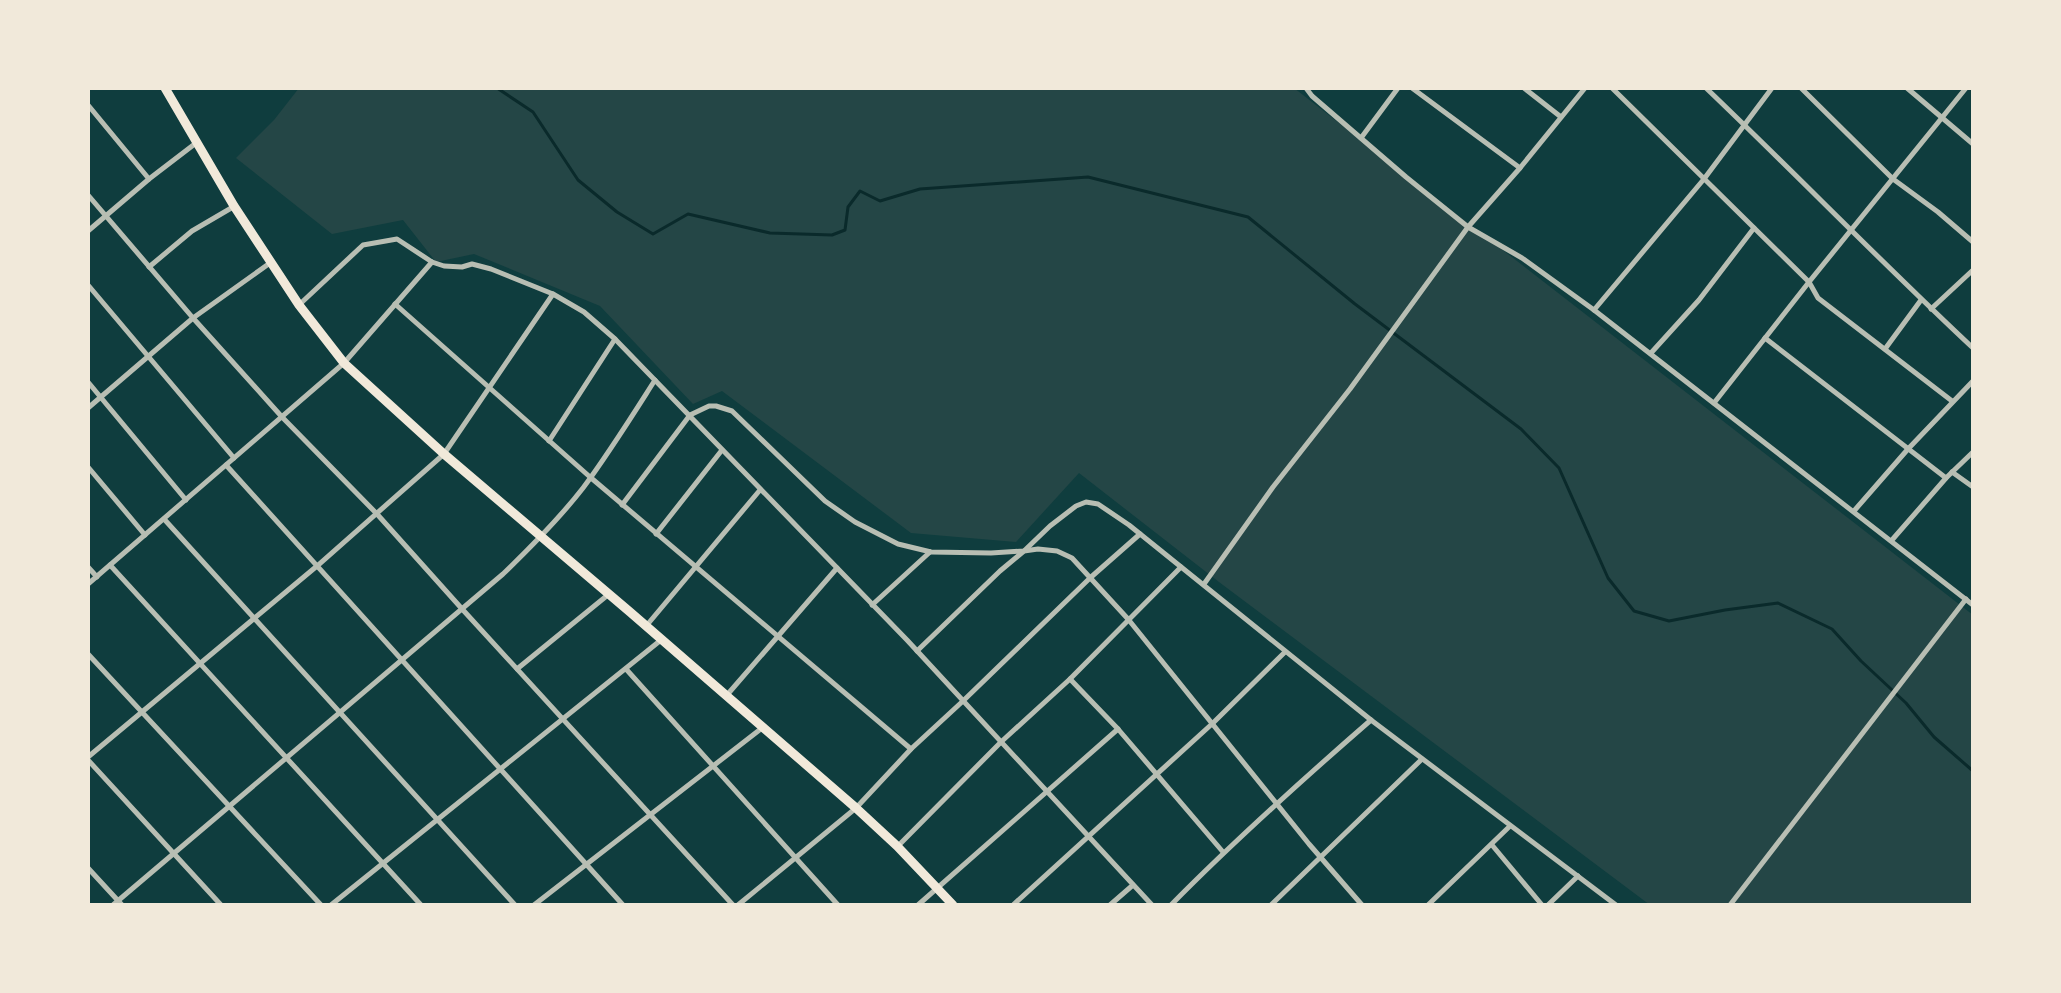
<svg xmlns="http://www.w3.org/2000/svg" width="2061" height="993" viewBox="0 0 2061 993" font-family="Spectral,serif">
	<rect width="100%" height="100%" fill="#0f3d3e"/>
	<path fill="#244646" d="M299,88h995l679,527v290h-323l-431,-323 -140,-109 -63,69 -105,-9 -189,-142 -29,13 -93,-98 -126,-52 -38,8 -33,-42 -71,14 -96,-76 38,-38z"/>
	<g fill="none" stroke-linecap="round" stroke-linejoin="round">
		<path stroke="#0a2a2b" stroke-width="3" d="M497,88l36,24 45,68 39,32 36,22 35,-20 82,19 62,2 13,-5 3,-23 12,-16 20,10 40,-12 168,-12 160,40 107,87 166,125 38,39 49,110 26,33 35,10 56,-11 53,-7 54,26 29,32 45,42 28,34 39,34"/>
		<g stroke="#b8beb3" stroke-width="5">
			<path d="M1306,88l6,8 94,81 62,50 54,31 72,52 379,295"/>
			<path d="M1412,88l108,80"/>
			<path d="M1524,88l37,29"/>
			<path d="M1612,88l197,194 9,16 134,103"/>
			<path d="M1706,88c90,86 176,175 267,260"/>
			<path d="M1801,88l92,91 45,33 35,30"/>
			<path d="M1907,88l66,56"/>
			<path d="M88,105l61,74"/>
			<path d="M1361,138l37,-50"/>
			<path d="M88,195l105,123 89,99 95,97 86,96 270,295"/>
			<path d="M88,231l61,-52 47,-36"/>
			<path d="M149,267l43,-36 41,-24"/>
			<path d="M88,285l146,173"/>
			<path d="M300,304l63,-59 34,-6 35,23 12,4 18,1 10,-3 19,5 62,25 31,18 31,27 292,301 245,265"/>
			<path d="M395,304l195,173 321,272"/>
			<path d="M1931,309l42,-39"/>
			<path d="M1594,310l110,-131 68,-91"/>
			<path d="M1765,338l181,140"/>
			<path d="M1885,349l36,-49"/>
			<path d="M1651,353l48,-53 55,-72"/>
			<path d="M88,382l98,118"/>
			<path d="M1714,403l95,-121 157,-194"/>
			<path d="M88,408l105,-90 77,-55"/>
			<path d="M549,441l66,-102"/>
			<path d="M226,465l397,440"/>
			<path d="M88,467l57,68"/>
			<path d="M1952,472l21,15"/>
			<path d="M622,505l68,-90 19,-9h7l16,5 93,90 30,21 43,22 33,8 60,1 33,-2 26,-25 26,-20 10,-4 12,2 31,21 242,195 245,185"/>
			<path d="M1854,511l54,-62 65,-68"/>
			<path d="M164,519l351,386"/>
			<path d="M656,534l66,-84"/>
			<path d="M1892,540l54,-62 27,-26"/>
			<path d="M110,565l311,340"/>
			<path d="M88,567l9,10"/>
			<path d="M88,584l256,-221 88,-101"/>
			<path d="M1204,584l69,-97 77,-98 118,-162 52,-59 65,-80"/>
			<path d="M872,605l58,-53"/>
			<path d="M647,625l113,-135"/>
			<path d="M917,651l83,-80 24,-20 14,-2 19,2 15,7 56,61 181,225 53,61"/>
			<path d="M88,654l233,251"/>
			<path d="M517,669l92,-75"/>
			<path d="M626,669l212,236"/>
			<path d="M1070,679l48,50 105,123"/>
			<path d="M727,695l110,-127"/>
			<path d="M88,757l229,-191 127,-112 109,-160"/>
			<path d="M88,760l133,145"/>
			<path d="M1492,845l50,60"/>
			<path d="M898,846l103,-104 69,-63 111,-112"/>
			<path d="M88,868l34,37"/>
			<path d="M113,905l390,-331c28,-27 56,-55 80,-86 26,-35 49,-72 72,-108"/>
			<path d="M331,905l330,-265"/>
			<path d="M534,905l228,-177"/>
			<path d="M738,905l118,-97 55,-59 52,-48 127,-123 50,-44"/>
			<path d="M918,905l200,-176"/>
			<path d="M1013,905l200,-182 72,-71"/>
			<path d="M1110,905l23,-20"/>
			<path d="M1171,905c64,-65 131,-125 200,-185"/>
			<path d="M1271,905l151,-146"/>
			<path d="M1428,905l82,-79"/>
			<path d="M1548,905l30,-29"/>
			<path d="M1730,905l236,-306"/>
		</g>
		<path stroke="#f1e9da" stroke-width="9" d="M165,88l69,118 65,99 45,58 100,91 186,158 226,196 41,38 56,59"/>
	</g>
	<rect width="2061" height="993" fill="none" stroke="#f1e9da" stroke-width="180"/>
</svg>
